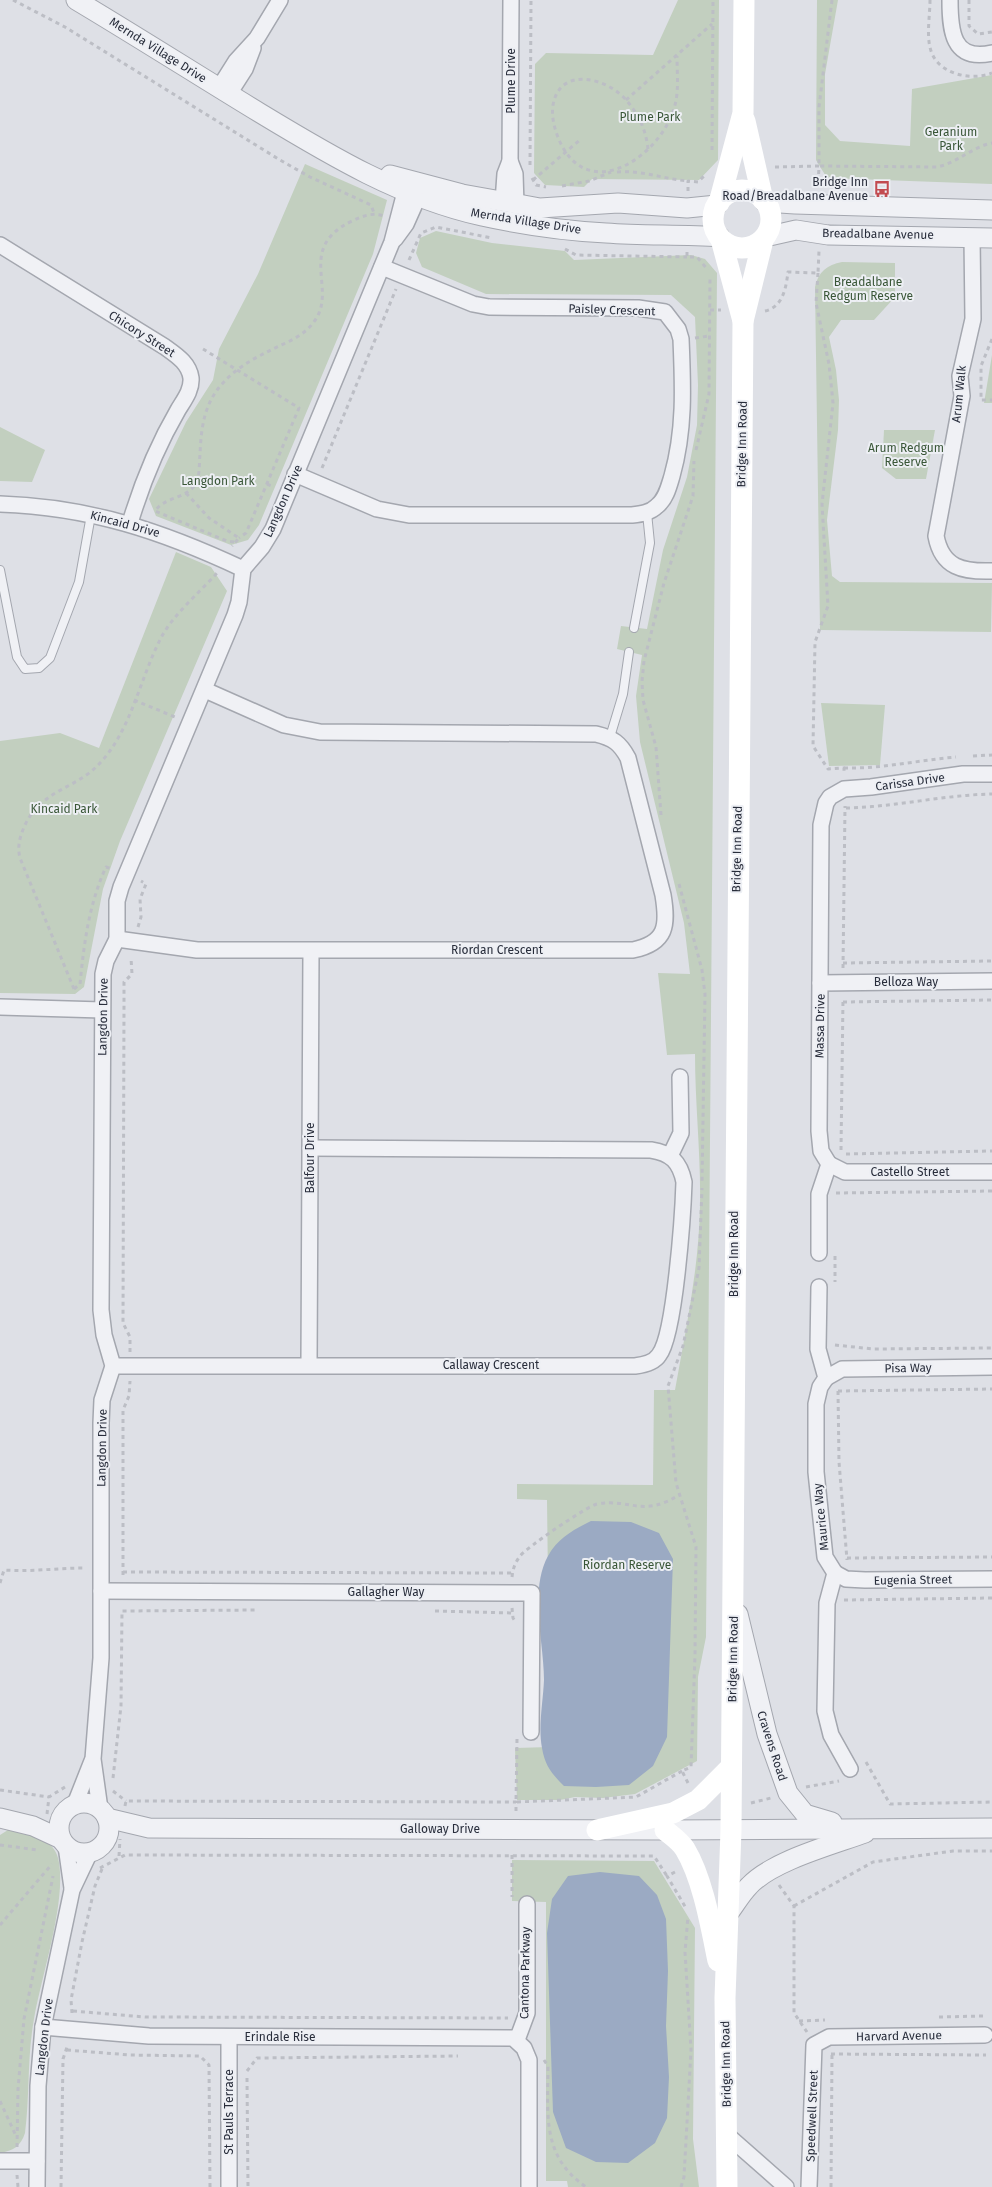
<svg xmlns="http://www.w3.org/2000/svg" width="992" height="2187" viewBox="0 0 992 2187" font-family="'Fira Sans',sans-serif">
	<rect width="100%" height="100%" fill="#dee0e6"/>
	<g fill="#c2cfbf">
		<path d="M678,0h41l-1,160 -19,20 -107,-1 -8,8 -39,-2 -11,-12 1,-109 11,-11 107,2z"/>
		<path d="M817,0h21l-13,74v51l15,16 70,5 2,-57 80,-14v109l-165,-6 -11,-18z"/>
		<path d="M305,164l82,36 -14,54 -114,271 -11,15 -17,5 -75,-29 -7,-17 37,-77 27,-42 6,-31 39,-75z"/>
		<path d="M436,231l56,12 73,8 9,9 117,-5 14,4 12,14 -11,1364 -8,40 -1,84 -62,33 -32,4 -28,-1 -15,3h-43l-2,-52 35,-1 -3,-247 -30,-1v-15l136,1 1,-95h21c11,-61 24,-123 25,-184 1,-51 -5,-101 -5,-152l-28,1 -9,-82 32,1 -6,-51 -44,-181 -4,-46 6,-41 -25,-6 4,-23 26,3 16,-79 24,-73 10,-52 1,-40 -3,-68 -24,-22 -185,-1 -64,-27 -6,-14 4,-15z"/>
		<path d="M842,262l53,1v34l-21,23h-33l-12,17 7,33 3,30 -1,30 -11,90 5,56 8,6 152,1 -1,49 -171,-2 -5,-343c3,-15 12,-22 27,-25z"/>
		<path d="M992,355v48h-8z"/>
		<path d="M0,427l45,23 -13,32 -32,-1z"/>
		<path d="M884,430h51l-9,49h-30l-14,-11z"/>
		<path d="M176,552l35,15 16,24 -107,250 -17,48 -19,98 -9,7 -75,-1v-252l60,-8 39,15z"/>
		<path d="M821,703l64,2 -5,60 -51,1z"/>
		<path d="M8,1830c19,3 45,7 50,28 10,40 -17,119 -24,161 -7,38 -4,76 -9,114 -4,13 -12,18 -25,20v-318z"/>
		<path d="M512,1860l142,1 41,67 -2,211 6,48h-131l-1,-6h-21v-279l-34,-1z"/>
	</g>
	<g fill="#9baac3">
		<path d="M591,1521l40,1 28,11 14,26 -6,178 -14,29 -24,19 -33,2 -32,-1c-12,-12 -19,-20 -22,-38 -4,-21 1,-46 2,-68 0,-37 -15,-90 4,-124 10,-18 25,-26 43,-35z"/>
		<path d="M600,1872l39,4 18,19 9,24 2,52 -2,55 3,51 -2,41 -12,25 -27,20 -32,-1 -30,-14 -13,-36 -6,-179 5,-34 16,-23z"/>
	</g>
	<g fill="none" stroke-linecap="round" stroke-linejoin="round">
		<g stroke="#a4a7af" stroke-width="10">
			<g id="service">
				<path d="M0,570l17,87 8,12 14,-1 11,-10 29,-76 12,-67"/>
				<path d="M634,628l16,-85 -3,-30"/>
				<path d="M610,737l13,-43 6,-42"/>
			</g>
		</g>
		<g stroke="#a4a7af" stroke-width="18">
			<g id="minor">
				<path d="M950,0c0,30 2,62 42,53"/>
				<path d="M219,88l17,-27 21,-23 23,-38"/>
				<path d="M229,94l16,-25 8,-21"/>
				<path d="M510,161l5,13 1,31"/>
				<path d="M503,202l2,-28 5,-13 1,-161"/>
				<path d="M972,237l1,82 -13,57 2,20 -26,140c6,32 27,36 56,35"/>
				<path d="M395,239l11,-15 12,-27"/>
				<path d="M0,245l165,102c11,8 24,16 26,31 1,12 -7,22 -13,32 -21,36 -36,73 -48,113"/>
				<path d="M295,474l82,35 32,6h223c9,-1 18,-2 25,-9 9,-7 12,-20 15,-30 13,-46 11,-90 9,-137l-3,-10 -13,-17 -27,-4 -149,-1 -16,-3 -91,-37"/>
				<path d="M0,504c90,3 162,27 243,65"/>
				<path d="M117,939l80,11h436c34,-7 35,-25 30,-55l-35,-137c-8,-15 -15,-20 -32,-24l-276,-2 -36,-7 -79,-35"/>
				<path d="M820,983l172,-2"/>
				<path d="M0,1007l102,3"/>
				<path d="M670,1156l11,-23 -1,-56"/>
				<path d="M829,1164l16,8h147"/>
				<path d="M819,1253v-59l10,-30 -8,-13 -2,-20 2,-306 5,-22 4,-6 14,-8 27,-2 92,-13h29"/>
				<path d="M819,1287l-1,62 8,29 -6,9 -4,17v68l9,85 10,16 -8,30 -2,108 6,24 19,34"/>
				<path d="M309,1365l2,-414"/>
				<path d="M113,1366h522c8,-1 19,-3 24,-11 16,-20 24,-142 25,-173 -4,-20 -13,-29 -33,-32l-341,-2"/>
				<path d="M826,1378l16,-9 150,-2"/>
				<path d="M835,1573l11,6 19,1 127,-1"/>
				<path d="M101,1591l431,2 -1,139"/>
				<path d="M75,1804l17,-43"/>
				<path d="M100,1809l-7,-50 8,-101v-235l1,-23 11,-34 -9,-31 -3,-25 2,-336 3,-13 11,-22v-38l4,-14 114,-272 4,-13 4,-33 19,-22 11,-18 119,-287 13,-50"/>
				<path d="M66,1846l6,42"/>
				<path d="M43,2027l106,9 364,2 11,10 5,12v127"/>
				<path d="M229,2037v150"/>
				<path d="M517,2040l10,-27v-109"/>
				<path d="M727,2135l59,52"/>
				<path d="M0,2161h37"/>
				<path d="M37,2187l1,-101 5,-59 29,-137 18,-38"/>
				<path d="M809,2187l5,-142 15,-8 156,-2"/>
			</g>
		</g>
		<g stroke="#a4a7af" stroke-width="21">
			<g id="tertiary">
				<path d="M76,0c62,37 123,76 184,113 71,43 141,85 222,103 41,9 83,15 124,17 38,3 76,1 114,4"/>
				<path d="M390,175l72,19 78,14 78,-5 69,5 30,-3"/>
				<path d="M765,202l30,2 197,6"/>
				<path d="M765,237l31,-7 32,5 164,3"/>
				<path d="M738,1614l29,120 21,59 17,21 27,8"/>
				<circle cx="84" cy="1828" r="25"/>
				<path d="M0,1818l33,8 28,13"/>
				<path d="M107,1818l42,10 516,2 327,-2"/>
				<path d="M728,1914c7,-9 13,-20 21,-28 23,-25 83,-41 116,-53"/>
			</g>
		</g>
		<g stroke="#bcbec5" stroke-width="3" stroke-dasharray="4 4" stroke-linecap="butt">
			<path d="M13,0l52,27 215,133 30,17 61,28 3,8"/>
			<path d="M832,0l-13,107v59l118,1c20,-4 35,-20 55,-24"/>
			<path d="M930,0c0,16 -4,36 1,51 8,24 41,30 61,22"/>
			<path d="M969,0v26l9,8 14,-2"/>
			<path d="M626,100l86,-76"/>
			<path d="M648,149c-2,-19 -9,-34 -21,-48 -19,-23 -67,-36 -74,4 -2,12 2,26 7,37 30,64 103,12 115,-37 4,-15 2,-33 2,-49"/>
			<path d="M712,150l1,-150"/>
			<path d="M530,165l1,-165"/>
			<path d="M775,167l44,-1 -1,21"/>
			<path d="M617,172c24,-2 47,7 71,9"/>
			<path d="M532,178l4,7 10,2"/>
			<path d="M533,180l48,-41"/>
			<path d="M562,186l27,-5 22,-9"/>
			<path d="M688,191v-10l10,1 8,-8"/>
			<path d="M565,249l11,6 111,2"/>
			<path d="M687,252v5h10l11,13"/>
			<path d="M409,260l12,-27 15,-6 56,11"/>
			<path d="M818,273l-2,30 13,61 4,39 -11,101 6,102 -13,36 -2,104 15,23 16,-1v5"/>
			<path d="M710,310h11"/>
			<path d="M765,311c18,-4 21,-23 23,-39l30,1 1,-22"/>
			<path d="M695,338l14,-2"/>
			<path d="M992,339l-11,27v34h11"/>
			<path d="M203,349l96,59 -53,125 -7,5"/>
			<path d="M696,450l13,-56 1,-117"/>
			<path d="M322,468l74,-179"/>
			<path d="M267,484l7,3"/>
			<path d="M186,493l23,25 30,20 -7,8"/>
			<path d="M234,542l-7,-1 -72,-30c10,-15 35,-12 42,-30 3,-8 2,-18 3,-26 1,-27 4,-51 22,-71 11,-13 27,-23 43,-31 16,-9 36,-14 48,-30 27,-33 -19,-74 39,-102 11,-5 20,-9 32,-5"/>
			<path d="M134,700l41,17"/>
			<path d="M973,756l19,-1"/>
			<path d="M844,768c38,1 75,-8 112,-11"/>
			<path d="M846,808c49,-1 97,-13 146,-14"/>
			<path d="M661,815l-5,-68 -13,-47 -1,-19 2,-20 20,-78 29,-87 1,-35"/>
			<path d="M679,884l23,86 3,24 -3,188"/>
			<path d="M138,927l3,-10 -1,-18 6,-15 -5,-3"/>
			<path d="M843,963l149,-2"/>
			<path d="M843,968l2,-162"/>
			<path d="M74,989l6,-5c4,-41 9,-80 26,-117l6,2"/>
			<path d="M74,989l-54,-131c-3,-12 0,-22 5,-33 17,-36 52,-36 75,-62 32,-34 40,-86 62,-127 12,-22 38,-44 55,-63"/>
			<path d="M843,1002l149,-2"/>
			<path d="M841,1150l2,-151"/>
			<path d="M846,1154l146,-3"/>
			<path d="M836,1193l156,-2"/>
			<path d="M835,1256v26"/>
			<path d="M835,1345l38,4 119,-1"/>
			<path d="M130,1352v-15l-7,-14 1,-319v-22l8,-8 -1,-16"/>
			<path d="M838,1391l1,71 8,98"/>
			<path d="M838,1391l154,-2"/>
			<path d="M847,1558l145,-1"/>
			<path d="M123,1572l389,1"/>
			<path d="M123,1575v-165l6,-14 1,-15"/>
			<path d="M512,1577c1,-9 3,-14 8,-21 6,-8 67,-50 77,-52 33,-6 45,14 82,-9"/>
			<path d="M0,1583l4,-13c27,2 53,-2 81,-2"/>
			<path d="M844,1600l148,-2"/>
			<path d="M512,1608l1,10 2,3"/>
			<path d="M435,1611l77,2"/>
			<path d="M517,1739l-1,63 120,-5 46,-26"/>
			<path d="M866,1762l24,42 102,-2"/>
			<path d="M113,1778l8,-72 1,-95 135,-1"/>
			<path d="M688,1783l-6,-12 9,-4 4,-112 1,-108 -20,-64 -8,-97 15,-40 16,-78 3,-80"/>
			<path d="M806,1787l33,-6"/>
			<path d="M0,1790l49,7"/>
			<path d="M113,1791l13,10"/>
			<path d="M751,1803l20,-5"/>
			<path d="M125,1806l1,-5 390,1v11"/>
			<path d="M47,1814l2,-17 16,-10"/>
			<path d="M0,1845l38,5"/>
			<path d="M512,1855v42"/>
			<path d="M119,1856l1,-17"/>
			<path d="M100,1868l25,-13 529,1 13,20"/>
			<path d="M675,1872l-8,4 19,32"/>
			<path d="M779,1885l15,21v107l13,19"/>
			<path d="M794,1906l79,-44 80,-11h39"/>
			<path d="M0,1925l52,-61"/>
			<path d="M73,2011l72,6 363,1"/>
			<path d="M72,2013l-1,-13 11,-58 13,-56 7,-17"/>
			<path d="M939,2017l44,-1"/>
			<path d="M799,2021l26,-1"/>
			<path d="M67,2050l63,5 70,1 9,9 1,122"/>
			<path d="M831,2054l155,1"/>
			<path d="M544,2060l4,6c0,48 -7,90 38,121"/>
			<path d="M247,2071l10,-13 201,-2"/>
			<path d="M247,2078l1,109"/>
			<path d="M0,2101l16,35"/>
			<path d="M17,2147l1,-58 6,-70 29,-143"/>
			<path d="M17,2175l1,12"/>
			<path d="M61,2187l2,-128 5,-15"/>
			<path d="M681,2187l3,-10 7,-127 -6,-98 3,-36"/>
			<path d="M831,2187l1,-132"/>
		</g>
		<use href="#service" stroke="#f0f1f5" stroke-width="8"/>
		<use href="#minor" stroke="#f0f1f5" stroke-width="15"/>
		<use href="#tertiary" stroke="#f0f1f5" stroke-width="19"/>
		<g stroke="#fff" stroke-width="21">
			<path d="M745,121l18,79"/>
			<circle cx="742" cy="219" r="29"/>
			<path d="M719,203l24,-90 1,-113"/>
			<path d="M721,239l22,82 -12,1509 -6,168 2,189"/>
			<path d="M743,321l20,-81"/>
			<path d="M597,1830l76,-17 25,-13 33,-33"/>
			<path d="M665,1830c7,6 15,11 20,19 18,30 26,78 33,112"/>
		</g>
	</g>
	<defs>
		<g id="bus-bare" transform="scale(1.35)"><path d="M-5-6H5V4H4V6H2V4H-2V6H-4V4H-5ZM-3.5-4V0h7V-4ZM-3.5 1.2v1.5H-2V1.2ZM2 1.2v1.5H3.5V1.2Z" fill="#c24b50" stroke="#edeff4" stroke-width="2.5" paint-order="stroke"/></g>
	</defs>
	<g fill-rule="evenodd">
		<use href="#bus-bare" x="882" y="189"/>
	</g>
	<g text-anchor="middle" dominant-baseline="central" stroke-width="4" stroke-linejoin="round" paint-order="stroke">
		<g font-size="12" fill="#282d3b" stroke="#edeff4">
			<text transform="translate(158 50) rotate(32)">Mernda Village Drive</text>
			<text transform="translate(511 81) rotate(-90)">Plume Drive</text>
			<text transform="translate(526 221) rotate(9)">Mernda Village Drive</text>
			<text transform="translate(878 234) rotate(1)">Breadalbane Avenue</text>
			<text transform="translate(612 310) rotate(2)">Paisley Crescent</text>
			<text transform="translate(142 334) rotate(32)">Chicory Street</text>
			<text transform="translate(959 394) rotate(-84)">Arum Walk</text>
			<text transform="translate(742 444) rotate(-89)">Bridge Inn Road</text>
			<text transform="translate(283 501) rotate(-66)">Langdon Drive</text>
			<text transform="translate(125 524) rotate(15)">Kincaid Drive</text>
			<text transform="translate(910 782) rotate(-8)">Carissa Drive</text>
			<text transform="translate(737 849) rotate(-89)">Bridge Inn Road</text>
			<text x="497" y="950">Riordan Crescent</text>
			<text x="906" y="982">Belloza Way</text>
			<text transform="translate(103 1017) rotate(-89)">Langdon Drive</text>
			<text transform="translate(820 1026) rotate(-89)">Massa Drive</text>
			<text transform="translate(310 1158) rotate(-90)">Balfour Drive</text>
			<text x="910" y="1172">Castello Street</text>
			<text transform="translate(734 1254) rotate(-90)">Bridge Inn Road</text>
			<text x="491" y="1365">Callaway Crescent</text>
			<text transform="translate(908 1368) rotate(-1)">Pisa Way</text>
			<text transform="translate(102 1448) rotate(-89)">Langdon Drive</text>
			<text transform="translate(821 1517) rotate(-96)">Maurice Way</text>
			<text transform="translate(913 1580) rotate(-1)">Eugenia Street</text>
			<text x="386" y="1592">Gallagher Way</text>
			<text transform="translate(733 1659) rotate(-89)">Bridge Inn Road</text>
			<text transform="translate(772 1746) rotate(72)">Cravens Road</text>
			<text x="440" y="1829">Galloway Drive</text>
			<text transform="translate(525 1973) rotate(-89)">Cantona Parkway</text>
			<text transform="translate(899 2036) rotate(-1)">Harvard Avenue</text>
			<text transform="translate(44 2037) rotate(-83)">Langdon Drive</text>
			<text x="280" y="2037">Erindale Rise</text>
			<text transform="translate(726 2064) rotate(-91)">Bridge Inn Road</text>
			<text transform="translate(229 2112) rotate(-90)">St Pauls Terrace</text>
			<text transform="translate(812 2116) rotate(-88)">Speedwell Street</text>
		</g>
		<g font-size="12" fill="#395637" stroke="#edeff4">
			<text x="650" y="117">Plume Park</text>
			<text x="951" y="132">Geranium<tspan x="951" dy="14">Park</tspan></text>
			<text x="868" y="282">Breadalbane<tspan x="868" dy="14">Redgum Reserve</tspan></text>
			<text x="906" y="448">Arum Redgum<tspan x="906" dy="14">Reserve</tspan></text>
			<text x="218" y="481">Langdon Park</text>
			<text x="64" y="809">Kincaid Park</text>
			<text x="627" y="1565">Riordan Reserve</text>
		</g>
		<g font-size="12" fill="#282d3b" stroke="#edeff4" text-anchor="end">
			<text x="868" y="182">Bridge Inn<tspan x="868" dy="14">Road/Breadalbane Avenue</tspan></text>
		</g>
	</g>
</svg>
